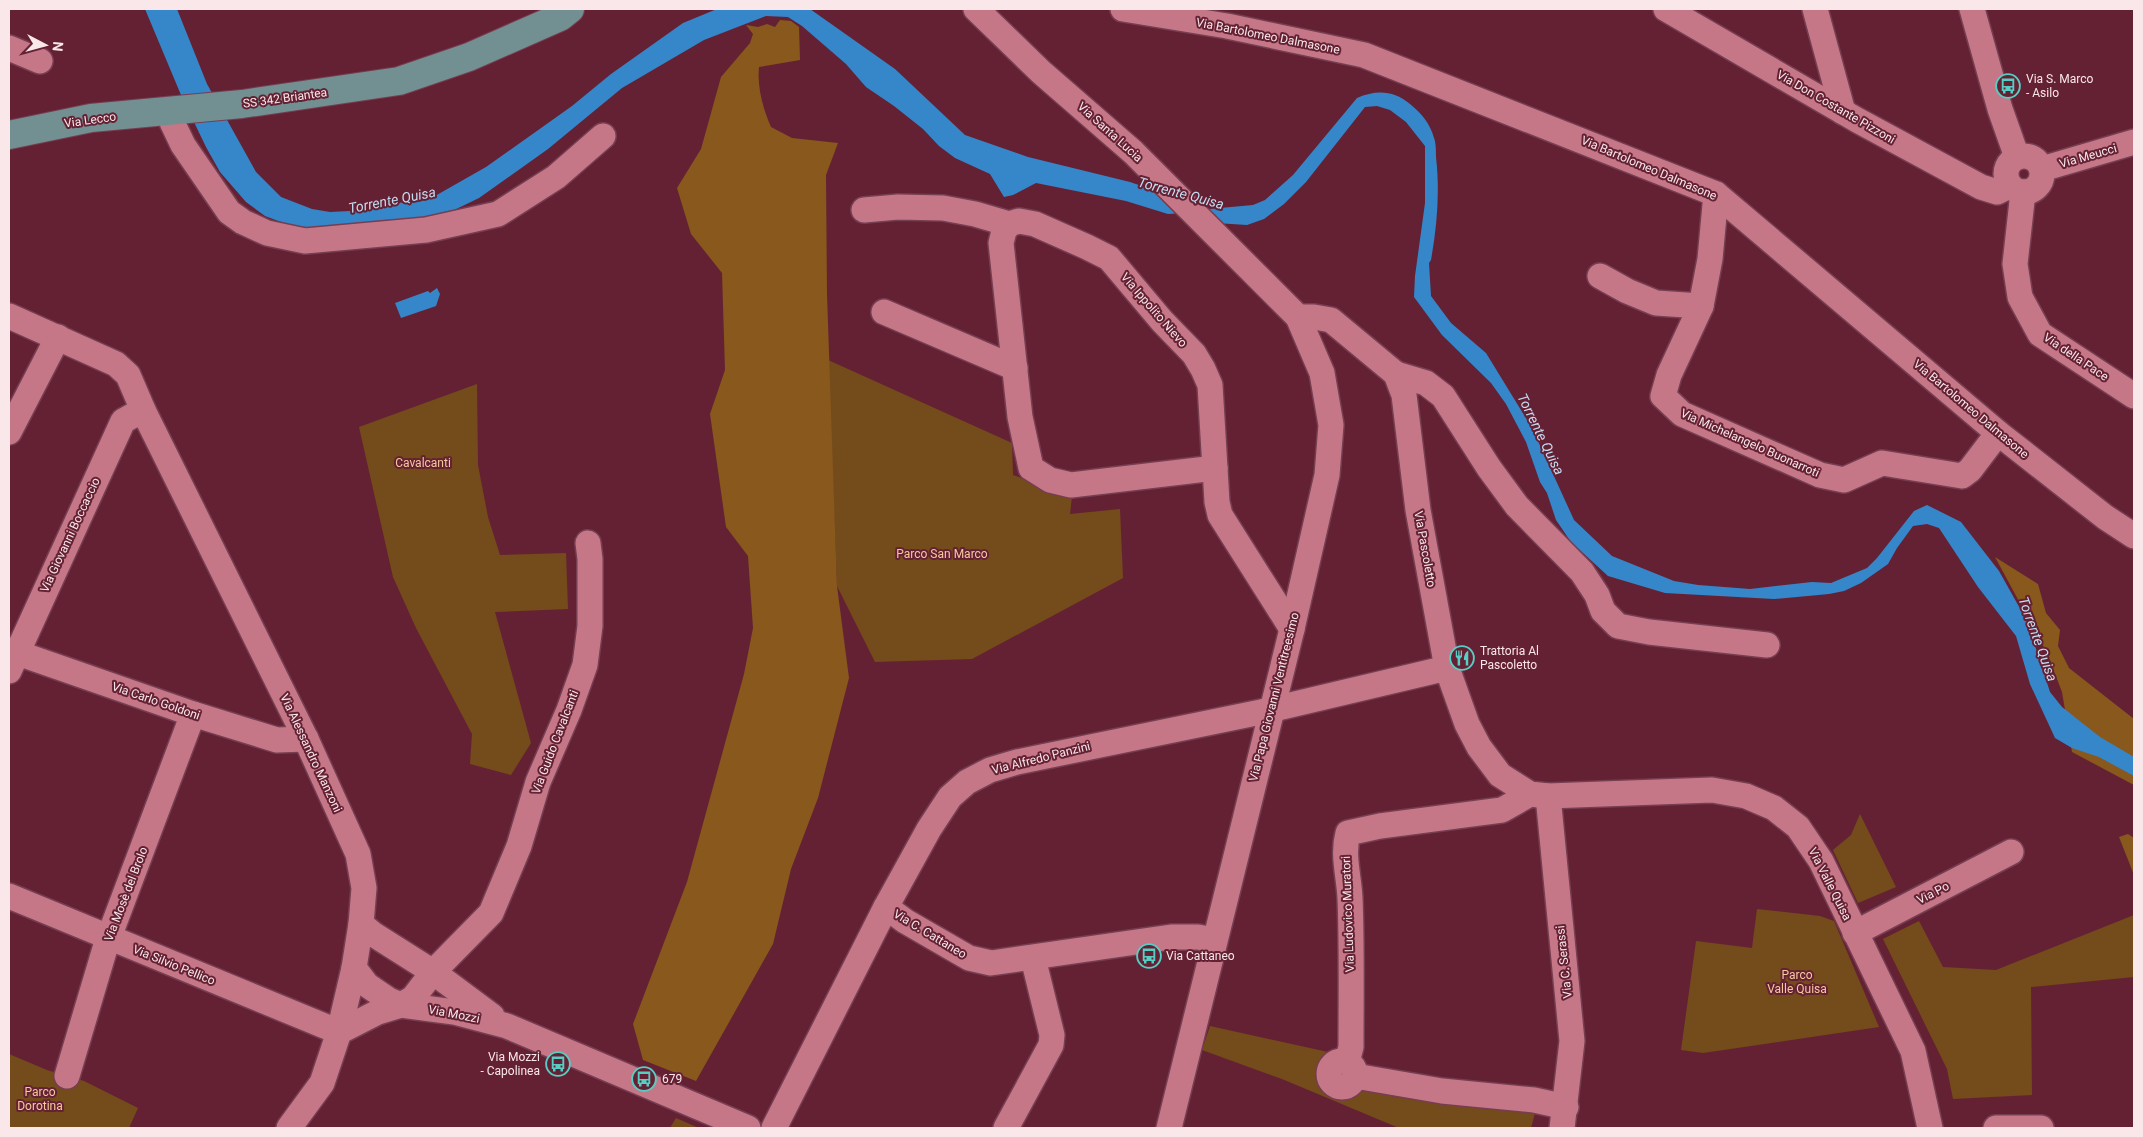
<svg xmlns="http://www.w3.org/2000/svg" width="2143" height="1137" viewBox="0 0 2143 1137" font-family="Roboto,sans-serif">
	<rect width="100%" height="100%" fill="#652134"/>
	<g fill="#744b1b">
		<path d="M828,360l184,83 1,32 59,22 -2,17 50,-5 3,69 -151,81 -97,3 -38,-76z"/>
		<path d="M477,384l1,81 10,52 12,38 66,-2 2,56 -73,3 36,131 -20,32 -41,-11 2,-30 -56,-106 -23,-51 -34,-150z"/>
		<path d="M1860,814l36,73 -38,16 -25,-53 18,-15z"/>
		<path d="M1757,909l63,7 14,5 45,106 -176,26 -22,-3 15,-109 56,7z"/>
		<path d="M2134,915v62l-103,10 1,108 -79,4 -6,-30 -64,-130 36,-18 24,46 53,3z"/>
		<path d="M1210,1026l118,26 -8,9 -5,14c9,23 35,25 54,13l166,25 -4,15h-132l-117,-49 -80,-29z"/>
		<path d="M9,1054l38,16 37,11 54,27 -9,20h-120z"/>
		<path d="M676,1118l23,10h-29z"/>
	</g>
	<g fill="#88581d">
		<path d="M780,20l11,1 8,6 1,33 -41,7c-2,21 4,41 12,60l21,11 46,5 -12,32 1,119 10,292 12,92 -31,120 -27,71 -18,75 -77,137 -53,-21 -10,-36 54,-142 57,-208 9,-46 -5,-72 -22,-29 -16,-113 15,-44 -3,-97 -31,-39 -14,-46 24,-39 20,-72 29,-34 3,-9 -7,-9 12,2 9,-3 8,3z"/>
		<path d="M1995,557l43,27 8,29 14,17 -2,16 11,22 65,51v66l-62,-33 -10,-60 -15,-39z"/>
		<path d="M2128,834l6,4v37l-15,-38z"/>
	</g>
	<g fill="#3687ca">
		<path d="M145,9h32l30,75 49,88 25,25 31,12 18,3 40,-2 27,-7 31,-3 58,-33 86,-61 39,-32 72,-51 34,-14h93l85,60 70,66 63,22 102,25 79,27 44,-4 12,-5 28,-25 64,-77c19,-8 36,-8 53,6 11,9 20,19 24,34 2,5 2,13 2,19 4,35 1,69 -5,103l-2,3 2,33 20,27 35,30 46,75 42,92 38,36 62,25 24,4 52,4 62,-7 19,1 36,-15 10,-10 37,-47 13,-6 34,17 38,49 28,50 23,71 12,15 38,30 34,20v19l-35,-19 -27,-9 -17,-10 -25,-54 -14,-48 -38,-49 -39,-59 -12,-4 -14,2 -16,22 -9,16 -27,19 -17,8 -15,3 -55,5 -109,-6 -57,-17 -37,-34 -15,-22 -9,-27 -7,-11 -14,-40 -20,-38 -15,-21 -49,-48 -28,-38 1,-21 10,-73v-57l-19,-24 -16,-12 -13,-4 -12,1 -59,75 -22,22 -20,15 -17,6 -31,-2 -32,-10 -16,1 -42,-13 -90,-18 -23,12 -9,2 -14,-23 -35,-16 -16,-12 -16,-17 -29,-23 -28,-19 -20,-23 -44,-38 -14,-9 -22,-1 -62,24 -82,48 -74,61 -69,49 -31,15 -56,13 -92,3 -35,-13 -19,-14 -26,-30 -14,-25 -25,-52z"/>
		<path d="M437,288l3,6 -4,12 -35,12 -6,-15 33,-12 2,2z"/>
	</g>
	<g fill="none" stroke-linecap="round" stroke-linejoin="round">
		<g stroke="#753e51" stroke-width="28">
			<g id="minor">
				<path d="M976,9l65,63 92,80 165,165 24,56 9,52 -4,50 -35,154 -123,499"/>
				<path d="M1123,9l104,17 137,29 352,139 282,239 107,84 29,19"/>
				<path d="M1666,9l191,111 124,67 16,5 12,-6"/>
				<path d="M1815,9l28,103"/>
				<path d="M1972,9l28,100 17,48"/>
				<path d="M9,48l31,13"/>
				<path d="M171,111l1,11 11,23 46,67 14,10 24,11 38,8 121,-11 72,-16 58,-37 47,-41"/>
				<circle cx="2024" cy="174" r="18"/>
				<path d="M2042,169l92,-27"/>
				<path d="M2023,192l-8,72 5,33 20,37 94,62"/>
				<path d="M1716,194l-6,65 -9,47 -32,69 -6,21 19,18 138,61 24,5 38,-17 80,13 8,-6 28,-37"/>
				<path d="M864,210l34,-3 45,1 32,6 34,10 10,-3 16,3 52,23 22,11 53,63 32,33 9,15 7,16 7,117 3,13 72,114"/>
				<path d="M1009,224l-5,7 -3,12 19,174 11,51 19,12 21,5 144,-17"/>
				<path d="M1600,276l27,15 29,12 45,3"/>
				<path d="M884,312l131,56"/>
				<path d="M9,316l107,48 12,11 15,35 163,329 52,115 6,34 -3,36 -7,44 -15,64 -17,51 -33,45"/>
				<path d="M1298,317h16l17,3 65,54 8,21 14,115 29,158 20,56 12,23 21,28 30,19 18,2 164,-6 34,6 28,12 24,19 23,34 92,190 17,77"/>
				<path d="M1396,374l30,9 17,13 46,72 28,38 65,66 15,23 6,16 15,15 31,6 118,13"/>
				<path d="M9,432l49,-95"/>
				<path d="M9,650l184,64 84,26 29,-1"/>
				<path d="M9,671l114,-250 20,-11"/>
				<path d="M1548,796l24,245 -10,87"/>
				<path d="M9,896l330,136"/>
				<path d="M886,907l19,14 64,37 22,5 180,-26h27l16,3"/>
				<path d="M361,924l12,10 60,38 59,44"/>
				<path d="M1855,933l156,-81"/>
				<path d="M354,968l13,17 22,15 12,5 53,7 53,14 241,102"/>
				<path d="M339,1032l39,-20 23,-7 12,-7 20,-26 58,-59 28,-67 19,-64 31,-72 16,-45 5,-39v-67l-2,-16"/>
				<circle cx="1342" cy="1074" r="13"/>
				<path d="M1347,1062l4,-15c0,-49 1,-100 -1,-149 -1,-22 -8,-43 -2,-65l32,-7 122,-16 28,-16"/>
				<path d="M67,1076l39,-131 87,-231"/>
				<path d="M1355,1076l87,15 92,9 32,7"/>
				<path d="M774,1128l112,-221 43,-78 21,-32 17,-15 23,-12 27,-8 244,-50 186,-44"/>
				<path d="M1006,1128l45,-83 1,-10 -19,-77"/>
				<path d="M1996,1128h45"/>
			</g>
		</g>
		<g stroke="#753e51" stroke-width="30">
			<path id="major" d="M9,135l82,-17 151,-14 157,-23 70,-24 91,-40 10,-8"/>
		</g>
		<use href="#minor" stroke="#c57787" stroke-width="25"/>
		<use href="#major" stroke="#729091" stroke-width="28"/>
	</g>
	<defs>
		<g id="bus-ring" transform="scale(1.25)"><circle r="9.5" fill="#652134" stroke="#56cec3" stroke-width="1.5"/><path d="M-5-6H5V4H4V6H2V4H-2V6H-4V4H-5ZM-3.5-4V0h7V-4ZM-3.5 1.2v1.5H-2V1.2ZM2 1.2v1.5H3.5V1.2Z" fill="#56cec3"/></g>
		<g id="restaurant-ring" transform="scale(1.25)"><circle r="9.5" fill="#652134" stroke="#56cec3" stroke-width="1.5"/><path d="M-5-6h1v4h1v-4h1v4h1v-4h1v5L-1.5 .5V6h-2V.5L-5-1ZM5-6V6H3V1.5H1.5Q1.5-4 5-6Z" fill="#56cec3"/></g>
	</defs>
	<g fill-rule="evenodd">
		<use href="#bus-ring" x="2008" y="86"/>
		<use href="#restaurant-ring" x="1462" y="658"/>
		<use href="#bus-ring" x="1149" y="956"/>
		<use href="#bus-ring" x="558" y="1064"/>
		<use href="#bus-ring" x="644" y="1079"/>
	</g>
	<g text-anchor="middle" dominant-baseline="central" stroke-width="4" stroke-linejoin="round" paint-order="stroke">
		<g font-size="12" fill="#f9e7ea" stroke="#652134">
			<text transform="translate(1268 36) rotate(11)">Via Bartolomeo Dalmasone</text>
			<text transform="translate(285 98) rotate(-8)">SS 342 Briantea</text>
			<text transform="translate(1836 107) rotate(30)">Via Don Costante Pizzoni</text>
			<text transform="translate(90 120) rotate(-8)">Via Lecco</text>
			<text transform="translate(1110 132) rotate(42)">Via Santa Lucia</text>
			<text transform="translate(2088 156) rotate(-16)">Via Meucci</text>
			<text transform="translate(1649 168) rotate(23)">Via Bartolomeo Dalmasone</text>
			<text transform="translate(1154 310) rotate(49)">Via Ippolito Nievo</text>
			<text transform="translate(2076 357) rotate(34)">Via della Pace</text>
			<text transform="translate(1971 409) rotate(40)">Via Bartolomeo Dalmasone</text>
			<text transform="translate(1750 443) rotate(24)">Via Michelangelo Buonarroti</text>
			<text transform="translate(70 535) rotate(-65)">Via Giovanni Boccaccio</text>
			<text transform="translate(1425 549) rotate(80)">Via Pascoletto</text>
			<text transform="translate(1274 697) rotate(-76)">Via Papa Giovanni Ventitreesimo</text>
			<text transform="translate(156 701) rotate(19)">Via Carlo Goldoni</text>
			<text transform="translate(555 742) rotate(-69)">Via Guido Cavalcanti</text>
			<text transform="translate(311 753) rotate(65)">Via Alessandro Manzoni</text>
			<text transform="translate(1041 758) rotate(-14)">Via Alfredo Panzini</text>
			<text transform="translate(1830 884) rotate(63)">Via Valle Quisa</text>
			<text transform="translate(1933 893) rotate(-27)">Via Po</text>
			<text transform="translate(126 894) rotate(-69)">Via Mosè del Brolo</text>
			<text transform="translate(1348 914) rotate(-92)">Via Ludovico Muratori</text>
			<text transform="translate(930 934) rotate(31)">Via C. Cattaneo</text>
			<text transform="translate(1564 962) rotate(-96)">Via C. Serassi</text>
			<text transform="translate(174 965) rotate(22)">Via Silvio Pellico</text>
			<text transform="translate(454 1014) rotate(11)">Via Mozzi</text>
		</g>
		<g font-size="12" fill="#f9e7ea" stroke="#652134" text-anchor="start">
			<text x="2026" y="79">Via S. Marco<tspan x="2026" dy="14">- Asilo</tspan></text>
			<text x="1480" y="651">Trattoria Al<tspan x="1480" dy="14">Pascoletto</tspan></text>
			<text x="1166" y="956">Via Cattaneo</text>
			<text x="540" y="1057" text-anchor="end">Via Mozzi<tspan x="540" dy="14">- Capolinea</tspan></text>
			<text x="662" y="1079">679</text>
		</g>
		<g font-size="12" fill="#f4c99c" stroke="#652134">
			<text x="423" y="463">Cavalcanti</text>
			<text x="942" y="554">Parco San Marco</text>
			<text x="1797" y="975">Parco<tspan x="1797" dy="14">Valle Quisa</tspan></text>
			<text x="40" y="1092">Parco<tspan x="40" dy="14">Dorotina</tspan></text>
		</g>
		<g font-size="14" font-style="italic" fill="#c5dcf1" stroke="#652134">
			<text transform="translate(1181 193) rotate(15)">Torrente Quisa</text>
			<text transform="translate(392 200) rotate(-11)">Torrente Quisa</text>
			<text transform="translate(1541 434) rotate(64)">Torrente Quisa</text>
			<text transform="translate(2038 639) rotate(70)">Torrente Quisa</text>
		</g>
	</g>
	<rect width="2143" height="1137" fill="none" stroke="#f9e7ea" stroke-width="20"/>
	<g transform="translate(45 45) rotate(96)" stroke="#652134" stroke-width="4" paint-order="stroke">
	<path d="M0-4L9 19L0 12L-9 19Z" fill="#f9e7ea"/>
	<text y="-8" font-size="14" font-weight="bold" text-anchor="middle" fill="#f9e7ea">N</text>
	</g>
</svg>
